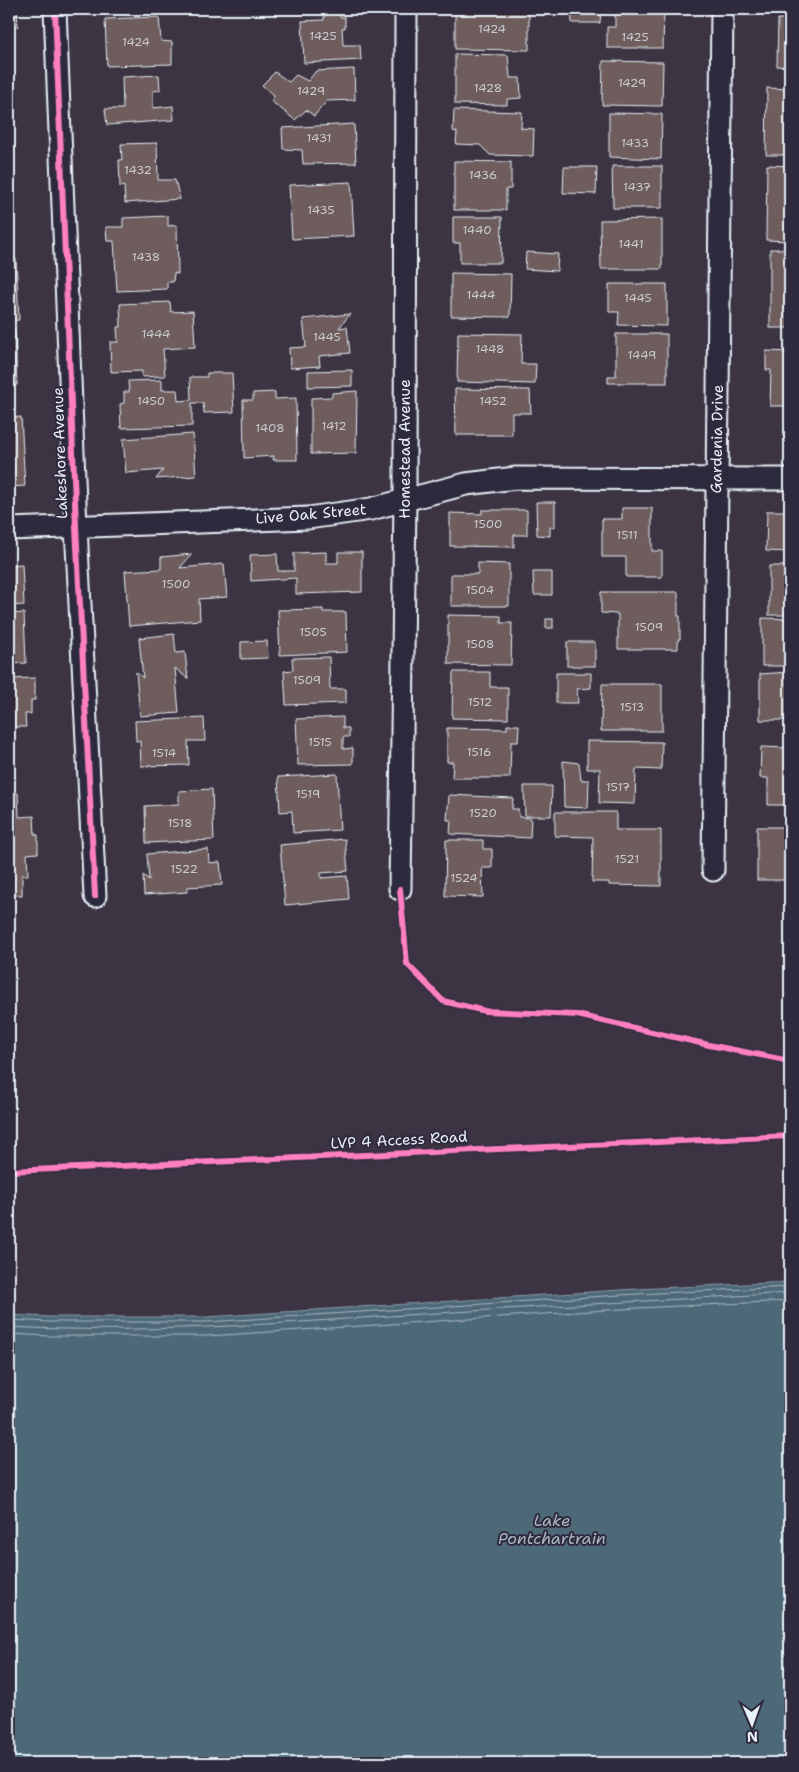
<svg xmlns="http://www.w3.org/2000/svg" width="799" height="1772" viewBox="0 0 799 1772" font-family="'Shantell Sans',sans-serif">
	<rect width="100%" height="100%" fill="#3c3443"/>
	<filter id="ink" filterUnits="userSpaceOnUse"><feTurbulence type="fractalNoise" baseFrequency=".02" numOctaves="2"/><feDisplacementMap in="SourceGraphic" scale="10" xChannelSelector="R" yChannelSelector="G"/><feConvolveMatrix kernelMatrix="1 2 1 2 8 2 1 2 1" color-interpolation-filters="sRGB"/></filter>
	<g filter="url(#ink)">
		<path fill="#4e6777" stroke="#8c9eab" d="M790,1282v481h-781v-448l41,2h157l429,-28z"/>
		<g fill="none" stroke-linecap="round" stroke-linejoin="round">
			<g stroke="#aabac4" stroke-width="1">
				<path d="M9,1320l41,2h157l429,-28 154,-7"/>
				<path d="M9,1327c132,7 264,-3 396,-12 129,-8 257,-15 385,-22"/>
				<path d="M9,1334l41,2h158l429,-28 153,-7"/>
			</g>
		</g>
		<g fill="#6e5d5b" stroke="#e8f1f8">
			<path d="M9,9h8l1,18 -8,-7 2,27h-3z"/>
			<path d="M102,9h56v1l-56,2z"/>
			<path d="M455,9h74v41l-74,-1z"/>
			<path d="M571,9h30l-1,14h-28z"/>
			<path d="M615,9h49l-1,39h-56v-21h8z"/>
			<path d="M324,13h16v4h5v11h-3l1,17h17l1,15 -57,3 -2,-42 22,-1z"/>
			<path d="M159,17l2,24 11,1v22l-65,2 -2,-47z"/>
			<path d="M778,19h12v48l-13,-1z"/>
			<path d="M455,54l53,1 2,23h10l1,20 -14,1v6l-52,-1z"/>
			<path d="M603,61l60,1 -1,44 -60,-1z"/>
			<path d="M354,69l1,31 -28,1 -13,15 -8,-6 -11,10 -24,-19 3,-5 -12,-11 13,-13 14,10 7,-7 12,6 8,-10z"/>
			<path d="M159,75l1,15 -7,1v17l20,-2 1,14 -67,5 -2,-16h18l-1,-32z"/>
			<path d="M767,88l23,1v66h-24z"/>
			<path d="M454,110l68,2 -1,16 13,1 -1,27 -43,-1 -10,-10 -24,-1 1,-12 -4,-1z"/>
			<path d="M609,113l53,1 -1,45 -52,-2z"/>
			<path d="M354,124l2,39 -53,1 -1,-14 -19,-1 -1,-21z"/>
			<path d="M157,143l1,37h17l5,19 -55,4 -1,-17 -4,1 -1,-27h3l-1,-16z"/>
			<path d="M454,161l57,1v27h-5v21h-52z"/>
			<path d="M767,165l23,1v75l-24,-1z"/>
			<path d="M612,166h50v42h-49z"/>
			<path d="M564,167h33l-1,27 -33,-1z"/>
			<path d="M351,182l3,54 -62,3 -3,-54z"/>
			<path d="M168,216v10l9,-1 1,49 -4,-1 -1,9h-6v7l-50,2 -3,-50h-7l-1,-14h17v-9z"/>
			<path d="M453,217h49l-1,46h-41v-20h-7z"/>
			<path d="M662,219v50h-61l-1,-49z"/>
			<rect x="770" y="249" width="20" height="79"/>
			<path d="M9,251l1,8h6l3,61 -10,1z"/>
			<path d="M526,252l32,2 -1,17 -32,-2z"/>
			<path d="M451,273l60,1 -1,43 -59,-1z"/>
			<path d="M609,284h58v42l-49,-1 1,-13h-10z"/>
			<path d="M170,302l1,10 22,-1 2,36 -32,2 2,27 -23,1v-6l-31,1 -1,-30h8l-1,-15h4l-1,-23z"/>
			<path d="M350,314l-11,14 8,-1 3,26 -31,3 1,10 -30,2 -1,-20 17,-1 -3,-28z"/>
			<path d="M9,330h6l2,55h-8z"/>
			<path d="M458,333l64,1 -1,30h15l-1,20 -78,-2z"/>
			<path d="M616,334h51v49h-59v-7h8z"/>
			<path d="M766,351l24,1v54h-20l1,-36h-5z"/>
			<path d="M352,370v16l-44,1v-16z"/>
			<path d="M207,373h25l2,39 -30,1 -1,-10h-11v23l-71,2 -1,-24 4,-1v-11h5l-1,-11 34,-1v10h15l1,11 13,-1 -1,-23h17z"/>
			<path d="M455,389l75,1 1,23h-19v22h-56z"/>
			<path d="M357,391l-1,62 -45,1v-56l21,-1v-4z"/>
			<path d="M275,392v7l21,-1 1,62h-24l1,-4 -30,2 -1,-58h10v-7z"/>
			<path d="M21,417l4,69 -16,1v-69z"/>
			<path d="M193,434l3,42 -40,3 7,-9 -37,3 -3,-34z"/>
			<path d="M536,502h19v25h-5v9l-13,-1z"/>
			<path d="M622,508h30v43h10v26h-36v-20h-24v-38h20z"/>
			<path d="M482,510h45v25h-13v12l-64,-1v-33l32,1z"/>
			<path d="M767,511h23v41l-24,-1z"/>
			<path d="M326,552v11h12v-11h24v40l-66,2v-16l-45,3 -1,-26 27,-1 1,17h16v-18z"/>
			<path d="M192,554l-12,14 44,-4 3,33 -28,2 1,21 -71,6 -4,-55 36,-2v-12z"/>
			<path d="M478,563l31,1v42h-58v-32h27z"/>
			<path d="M22,564l2,41 -15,1v-41z"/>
			<rect x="769" y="566" width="21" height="49"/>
			<path d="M533,572h19v23h-18z"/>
			<path d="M601,592h77v24h2v23h-2v10h-60v-35l-17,-1z"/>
			<path d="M323,609v3h23l1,40 -67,3 -2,-45z"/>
			<path d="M24,613l2,50 -17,1v-50z"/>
			<path d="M448,615l53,1v7h11l-1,42 -63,-1z"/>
			<path d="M762,618l28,1v47h-28z"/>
			<rect x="546" y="619" width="7" height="9"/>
			<path d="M174,634l2,19 9,-1 3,27 -13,-11 4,45 -39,3 -4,-44 7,6 -4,-40z"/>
			<path d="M267,641l1,17 -27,1v-17z"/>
			<rect x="567" y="642" width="28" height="24"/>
			<path d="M329,657l1,32h16v14l-60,2 -2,-34 9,-1 -1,-12z"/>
			<path d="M453,672h37v15h18v32l-56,-1z"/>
			<path d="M790,672v48h-30v-46z"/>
			<path d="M556,673h35v15l-14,1 1,14h-22z"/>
			<path d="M35,678v22h-4v14h-6l1,13h-17v-48z"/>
			<path d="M602,684h60v47h-61z"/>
			<path d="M343,717v11h6v9h-6v12l10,-1v16l-55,1 -2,-46z"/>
			<path d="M204,718l1,23h-17l1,24 -48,1 -1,-25h-4l-1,-20z"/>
			<path d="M507,725h12l-1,17h-7l-1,36h-58l1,-16h-6v-34l60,1z"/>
			<path d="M587,741l75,1 -1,28 -25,-1 -1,35 -36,-1 1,-34h-13z"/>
			<path d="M761,747l29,1v57h-22v-27h-8z"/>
			<path d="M563,761l16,2 2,17h8l-1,28 -24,-1z"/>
			<path d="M337,774l3,56 -47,3 -1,-22 -12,1 -2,-35z"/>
			<path d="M524,786h28l-1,30h-26z"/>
			<path d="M212,789l2,51 -68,3 -1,-37 34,-2v-13z"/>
			<path d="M18,793l1,24 15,-1 1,19h3v18l-11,1 1,21h-6v20h-13v-101z"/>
			<path d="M449,795l64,3 -1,11h6l1,8 12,1 -1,20 -80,-4 1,-14h-4z"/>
			<path d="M555,812h61v18h45v56l-52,-1v-3h-17l1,-45 -38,-1z"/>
			<rect x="757" y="827" width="33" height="53"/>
			<path d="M345,839l3,32 -27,2v5l26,-2 2,23 -64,6 -5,-60z"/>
			<path d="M446,840h37v9h9v19h-10l1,29 -38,-1z"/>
			<path d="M208,849l1,14 11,-1 2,23 -35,2v5l-43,3 -1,-20 6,5 -2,-26z"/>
		</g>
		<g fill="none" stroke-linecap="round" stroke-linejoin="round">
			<g stroke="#e8f1f8" stroke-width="25">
				<g id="street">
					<path d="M55,9l21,518 19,369"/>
					<path d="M9,529l299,-11 63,-9 95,-25 50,-6 274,1"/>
					<path d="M713,870l9,-861"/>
					<path d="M400,889l5,-390 1,-490"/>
				</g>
			</g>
			<use href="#street" stroke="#2f2a3d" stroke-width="21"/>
			<g stroke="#2f2a3d" stroke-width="9">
				<g id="cycleway">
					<path d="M55,9l21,518 19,369"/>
					<path d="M400,889l7,75 36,37 42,10 92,4 132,30 81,16"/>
					<path d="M9,1171l781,-35"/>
				</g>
			</g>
			<use href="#cycleway" stroke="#ff80c0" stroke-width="6"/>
		</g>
	</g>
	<g text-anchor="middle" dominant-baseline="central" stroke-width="4" stroke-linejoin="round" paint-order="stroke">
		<g font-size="12" fill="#caccd1">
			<text x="492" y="29">1424</text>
			<text x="323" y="36">1425</text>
			<text x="635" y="37">1425</text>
			<text x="136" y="42">1424</text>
			<text x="632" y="83">1429</text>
			<text x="488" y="88">1428</text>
			<text x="311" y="91">1429</text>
			<text x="319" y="138">1431</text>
			<text x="635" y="143">1433</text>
			<text x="138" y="170">1432</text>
			<text x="483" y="175">1436</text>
			<text x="637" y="187">1437</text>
			<text x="321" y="210">1435</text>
			<text x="477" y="230">1440</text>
			<text x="631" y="244">1441</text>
			<text x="146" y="257">1438</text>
			<text x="481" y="295">1444</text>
			<text x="638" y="298">1445</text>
			<text x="156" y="334">1444</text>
			<text x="327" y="337">1445</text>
			<text x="490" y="349">1448</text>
			<text x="642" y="355">1449</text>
			<text x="151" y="401">1450</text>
			<text x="493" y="401">1452</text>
			<text x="334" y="426">1412</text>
			<text x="270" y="428">1408</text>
			<text x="488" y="524">1500</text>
			<text x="627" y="535">1511</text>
			<text x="176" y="584">1500</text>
			<text x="480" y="590">1504</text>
			<text x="649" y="627">1509</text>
			<text x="313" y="632">1505</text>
			<text x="480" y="644">1508</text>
			<text x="307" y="680">1509</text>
			<text x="480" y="702">1512</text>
			<text x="632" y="707">1513</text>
			<text x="320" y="742">1515</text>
			<text x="479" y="752">1516</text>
			<text x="164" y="753">1514</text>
			<text x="618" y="787">1517</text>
			<text x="308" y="794">1519</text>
			<text x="483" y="813">1520</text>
			<text x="180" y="823">1518</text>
			<text x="627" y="859">1521</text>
			<text x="184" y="869">1522</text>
			<text x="464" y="878">1524</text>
		</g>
		<g font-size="15" fill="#e8f1f8" stroke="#2f2a3d">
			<text transform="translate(717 439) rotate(-89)">Gardenia Drive</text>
			<text transform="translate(405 449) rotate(-90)">Homestead Avenue</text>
			<text transform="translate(60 453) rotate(-92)">Lakeshore Avenue</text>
			<text transform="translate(311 514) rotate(-5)">Live Oak Street</text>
			<text transform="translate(399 1140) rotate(-3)">LVP 4 Access Road</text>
		</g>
		<g font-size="16" font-style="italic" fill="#aabac4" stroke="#2f2a3d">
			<text x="552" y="1520">Lake<tspan x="552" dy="18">Pontchartrain</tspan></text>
		</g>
	</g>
	<rect width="799" height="1772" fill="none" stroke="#2f2a3d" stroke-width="30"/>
	<rect x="15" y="15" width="769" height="1742" fill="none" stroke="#e8f1f8" stroke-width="2" filter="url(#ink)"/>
	<g transform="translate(752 1724) rotate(178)" stroke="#2f2a3d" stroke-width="4" paint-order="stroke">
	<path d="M0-4L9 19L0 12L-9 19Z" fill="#e8f1f8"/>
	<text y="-8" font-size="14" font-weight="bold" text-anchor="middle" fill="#e8f1f8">N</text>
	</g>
</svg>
